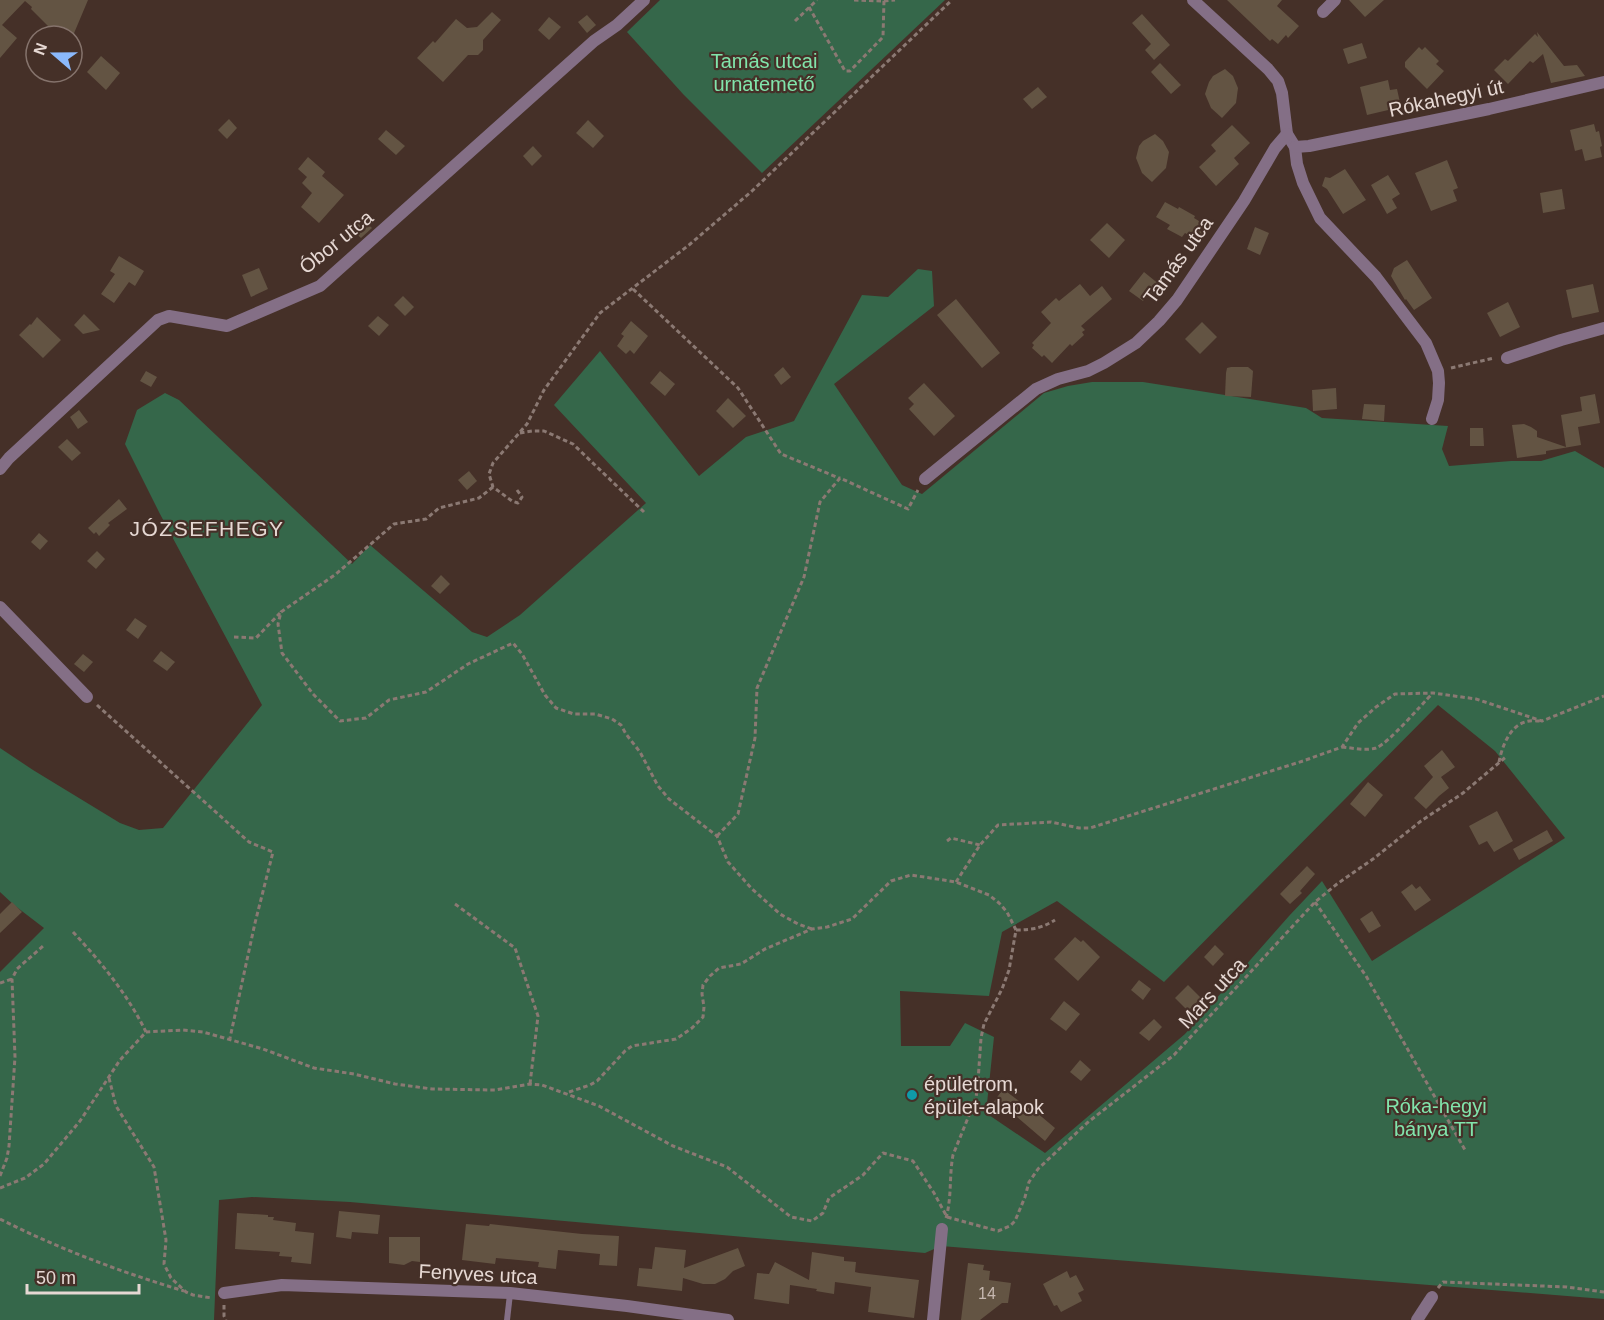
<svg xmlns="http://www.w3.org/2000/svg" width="1604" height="1320" viewBox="0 0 1604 1320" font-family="Arial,sans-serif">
	<rect width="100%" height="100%" fill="#453028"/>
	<g fill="#35674a" fill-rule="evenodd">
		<path d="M660,0h285l-183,173 -79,-79 -56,-62z"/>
		<path d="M918,269l14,2 2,35 -100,78 68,101 20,9 122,-101 24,-7 24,-4h51l163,26 16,10 126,8 -6,23 7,17 62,-5h30l34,-10 29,17v831l-663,-53 -16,7 -575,-51 -98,-5 -33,3 -5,120h-214v-348l44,-44 -30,-23 -14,-13v-144l33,22 87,53 19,7 24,-2 99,-123 -102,-191 -35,-70 12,-34 28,-17 14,7 173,164 18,-19 102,87 15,5 33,-22 126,-112 -92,-98 46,-54 99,125 47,-39 48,-16 68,-126 26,2zM1438,705l57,46 70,87 -193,123 -50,-80 -33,35 -104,118 -140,119 -59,-40 8,-76 -29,-14 -15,23h-49l-1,-55 89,5 13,-64 55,-31 107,81z"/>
	</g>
	<g fill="#635443">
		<path d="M0,0h88l-16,38v-2h-14l-27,-27 1,-2 -7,-6 -23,24 15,13 -17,20z"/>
		<path d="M1227,0h55l-5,6 22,20 -11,12 -2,-3 -8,9 -6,-5 -2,2z"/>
		<path d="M1349,0h35l-19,17z"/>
		<path d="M492,12l9,8 -18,20v10l-5,5h-10l-25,27 -26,-24 16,-17 2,2 21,-24 11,9 10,-1z"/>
		<path d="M1142,14l28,31 -16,15 -9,-10 6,-6 -19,-21z"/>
		<path d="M587,15l9,10 -9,8 -9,-11z"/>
		<path d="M549,17l12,10 -12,13 -11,-10z"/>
		<path d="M1537,32l27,34 13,-1 8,11 -34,7 -8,-29 -10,9 -3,-2 -22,23 -14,-14 11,-11 3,2 27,-27 3,3z"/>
		<path d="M1362,43l5,15 -19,6 -5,-15z"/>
		<path d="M1419,47l3,3 3,-3 14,14 -3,3 8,7 -17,18 -22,-22v-5z"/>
		<path d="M101,56l19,17 -14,17 -19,-18z"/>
		<path d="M1160,63l21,22 -10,9 -20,-22z"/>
		<path d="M1225,69l8,7 5,12 -2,15 -14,15 -11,-10 -6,-14 4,-12 4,-6z"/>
		<path d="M1388,80l2,10 7,-1 4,18 -34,8 -7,-28z"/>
		<path d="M1038,87l9,10 -15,12 -9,-10z"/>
		<path d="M229,119l8,9 -10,11 -9,-9z"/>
		<path d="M588,120l16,16 -11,12 -17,-15z"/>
		<path d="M1594,124l2,8 3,-1 3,15 -2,1 2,10 -17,4 -3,-12 -7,2 -5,-21z"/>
		<path d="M1232,125l18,18 -16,15 5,6 -23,22 -17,-19 17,-16 -5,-6z"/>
		<path d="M386,130l19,16 -9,9 -18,-16z"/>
		<path d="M1155,134l8,7 6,11 -3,16 -14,14 -10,-9 -6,-15 3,-12 4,-5z"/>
		<path d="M533,146l9,10 -10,10 -9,-10z"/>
		<path d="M308,157l17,15 -3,4 22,19 -25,28 -18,-16 11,-14 -10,-10 5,-6 -9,-8z"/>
		<path d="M1447,160l11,28 -5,2 4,11 -26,10 -16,-38z"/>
		<path d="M1345,169l21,31 -23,14 -16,-25 -5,-3 3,-9 5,1z"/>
		<path d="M1388,175l12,19 -8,5 5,9 -10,6 -16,-29z"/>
		<path d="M1562,189l3,20 -22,4 -3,-20z"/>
		<path d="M1165,202l13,7 1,-2 16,9 -1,2 13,8 -9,15 -13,-8 -3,4 -15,-8 3,-4 -14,-8z"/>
		<path d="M361,218l11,10 -11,10 -10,-9z"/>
		<path d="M1107,223l18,17 -16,18 -19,-18z"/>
		<path d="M1255,227l14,6 -9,22 -13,-6z"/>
		<path d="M119,256l25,15 -9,15 -6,-4 -15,21 -13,-9 14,-20 -5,-3z"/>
		<path d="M1407,260l25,38 -18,12 -8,-11 -1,1 -14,-24 3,-8z"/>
		<path d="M259,268l9,21 -17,8 -9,-22z"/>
		<path d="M1144,272l16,13 -10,13 -3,-2 -4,5 -14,-10z"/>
		<path d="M1080,284l10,12 12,-10 10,13 -31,27 4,4 -3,2 2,3 -12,11 -2,-2 -18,19 -8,-8 -2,2 -10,-9 2,-3 -2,-2 19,-20 -10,-11 15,-14 3,3z"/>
		<path d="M1593,284l6,28 -27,6 -6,-28z"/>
		<path d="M403,296l11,11 -9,9 -11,-11z"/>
		<path d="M956,299l44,54 -18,15 -45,-53z"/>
		<path d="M1508,302l12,25 -20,10 -13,-24z"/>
		<path d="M84,314l16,16 -17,4 -9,-9z"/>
		<path d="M378,316l11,9 -10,11 -11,-10z"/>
		<path d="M37,317l24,23 -18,18 -24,-23 11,-11 1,1z"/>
		<path d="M631,321l17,15 -14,18 -4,-4 -4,4 -9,-8 7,-10 -3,-2z"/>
		<path d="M1202,322l15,15 -17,17 -15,-15z"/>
		<path d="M783,367l8,10 -10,8 -7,-10z"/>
		<path d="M1231,367h17l5,4 -2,26 -26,-1 1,-23 1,-5z"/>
		<path d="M146,371l11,6 -6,10 -11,-6z"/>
		<path d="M660,371l15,13 -10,12 -15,-13z"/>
		<path d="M924,383l31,33 -21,20 -25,-27 5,-5 -6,-6z"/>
		<path d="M1336,388l1,21 -24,2 -1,-21z"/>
		<path d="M1595,394l5,29 -22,4 3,18 -35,6v3l-29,4 -5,-33 12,-1 7,3 6,4v6l29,10 -5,-32 21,-4 -2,-14z"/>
		<path d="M728,398l18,18 -13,12 -17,-17z"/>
		<path d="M1364,404l21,1 -1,16 -22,-2z"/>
		<path d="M79,410l9,12 -10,7 -8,-12z"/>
		<path d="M1470,428h13l1,18h-14z"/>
		<path d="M67,439l14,14 -9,8 -14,-14z"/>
		<path d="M469,471l8,10 -10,9 -9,-10z"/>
		<path d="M119,499l8,10 -19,14 2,2 -11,11 -3,-4 -2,2 -6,-6z"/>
		<path d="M39,533l9,8 -8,9 -9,-8z"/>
		<path d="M97,551l8,8 -9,10 -9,-8z"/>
		<path d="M441,575l9,9 -10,10 -9,-8z"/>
		<path d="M135,618l12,8 -9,13 -12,-9z"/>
		<path d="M161,651l14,11 -8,9 -14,-10z"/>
		<path d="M83,654l10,8 -9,10 -10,-8z"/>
		<path d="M1442,750l13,17 -14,10 8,11 -10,8 -13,13 -12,-11 19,-21 -9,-11z"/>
		<path d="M1368,782l15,13 -18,22 -15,-13z"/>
		<path d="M1497,811l16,30 -19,11 -7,-11 -8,4 -10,-19z"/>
		<path d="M1547,830l6,11 -34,19 -6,-11z"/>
		<path d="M1307,866l8,8 -15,17 2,2 -12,11 -10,-10z"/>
		<path d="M1412,884l4,5 4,-3 11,14 -16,11 -14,-19z"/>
		<path d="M12,902l10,10 -22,21v-19z"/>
		<path d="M1372,911l9,15 -12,7 -9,-14z"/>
		<path d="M1075,937l6,5 2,-2 17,17 -22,24 -24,-22z"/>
		<path d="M1215,945l9,9 -11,12 -9,-9z"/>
		<path d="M1139,980l12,9 -8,11 -12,-10z"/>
		<path d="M1188,985l13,13 -13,13 -13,-13z"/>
		<path d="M1064,1001l16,13 -14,17 -16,-12z"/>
		<path d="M1154,1019l8,8 -13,14 -10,-8z"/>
		<path d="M1080,1060l11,10 -10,11 -11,-9z"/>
		<path d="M1003,1089l32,24 1,-1 19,16 -10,13 -28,-24 -2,2 -22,-16z"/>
		<path d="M339,1211l41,4 -2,19 -26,-2 -1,7 -15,-2z"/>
		<path d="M237,1213l31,2v2h6l-1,3 23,3 -1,8 19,2 -3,31 -20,-2 1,-5 -13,-1 1,-4 -45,-3z"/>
		<path d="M466,1224l23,2 1,-2 92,10 37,2 -2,30 -18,-1 1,-11 -42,-4 -2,19 -18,-2 1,-5 -43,-4 -1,6 -33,-4z"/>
		<path d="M389,1237h31v25l-8,-1 -8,4 -15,-2z"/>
		<path d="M655,1247l31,3 -2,18 54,-20 7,18 -12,5 -8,8 -10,5h-12l-20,-6 -1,13 -45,-5 2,-18 13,1z"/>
		<path d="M812,1252l32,5v4l12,1 -1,10 4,1 60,7 -5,38 -46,-6 3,-25 -36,-5 -1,12 -18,-3 1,-2 -27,-4 -1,19 -35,-5 3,-26 12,1 6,-12 34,18z"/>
		<path d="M968,1263l16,2 -1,5 7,1 -1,9 22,3 -3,20h-6l-22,17h-19z"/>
		<path d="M1067,1271l3,7 6,-3 8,15 -6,3 4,8 -21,11 -4,-7 -3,1 -11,-22z"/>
	</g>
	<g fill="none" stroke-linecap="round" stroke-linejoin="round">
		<g stroke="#8b7973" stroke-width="3" stroke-dasharray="4.5 3" stroke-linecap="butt">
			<path d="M854,0l30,1 11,-1"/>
			<path d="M809,7l36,64h5l33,-34 1,-37"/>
			<path d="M795,21l22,-21"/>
			<path d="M633,289l105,99 43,66 58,24"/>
			<path d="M1451,368l43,-10"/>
			<path d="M520,433l12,-2h12l29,13 71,68"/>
			<path d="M493,487l-14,11 -40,10 -13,11 -32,5 -58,50 -55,38 -3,12 4,29 31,41 27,27 26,-3 23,-18 37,-8 42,-28 45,-21 9,11 23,41 11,13 18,6h21l17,5 9,6 5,9 14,18 18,34 11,13 48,37 11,26 24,27 28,25 18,10 14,5"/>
			<path d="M517,490l5,7 -4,6 -6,-2 -19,-14 -4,-13 4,-11 34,-39 17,-34 56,-77 89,-68 63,-54 200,-191"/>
			<path d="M234,637l22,1 24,-25"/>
			<path d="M97,705l152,137 24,10 -18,71 -25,115"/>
			<path d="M1342,747c11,1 24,4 34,1 13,-5 45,-43 56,-54"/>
			<path d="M1499,762c3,-15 10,-35 26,-40 4,-2 11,-1 15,-1"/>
			<path d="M717,836l21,-22 17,-76 2,-50 47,-111 16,-75 20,-24 68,31 10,-19"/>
			<path d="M947,841l4,-3 29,7"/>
			<path d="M956,882l24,-37 18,-20 53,-3 28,6h11l213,-67 39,-14 16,-24 18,-16 19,-13 38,-1 43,6 66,22 62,-25"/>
			<path d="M1315,902l51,74 99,174"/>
			<path d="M455,904l60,44 23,68 -8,68"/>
			<path d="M1016,930c16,0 26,-2 39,-10"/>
			<path d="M73,932c28,30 55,63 73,100"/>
			<path d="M0,983l12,-4"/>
			<path d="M109,1078l7,28 38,61 12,73 -2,24 7,14 15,14 7,3 19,3"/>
			<path d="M569,1092l21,-7 7,-4 28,-30 7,-5 44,-7 16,-11 11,-11 1,-10 -2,-13 1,-9 7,-9 9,-8 22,-4 24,-15 47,-20 15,-2 25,-8 39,-38 20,-6 45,7 33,13 10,8 8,9 9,18 -7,40 -7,19 -18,35 -3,14 -3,43 -2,17 -23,57c-4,21 -1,42 -7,63"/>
			<path d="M0,1176l7,-18 2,-12 6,-89 -3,-78 5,-10 26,-23"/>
			<path d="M0,1188l25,-10 19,-14 36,-43 40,-61 26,-28 37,-2 20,2 60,17 51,19 40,6 41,10 37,5 63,1 35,-6 12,1 57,21 74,40 54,21 64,50 21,4 11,-8 6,-15 34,-23 20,-22 30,8 21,32 13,24 51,14 12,-5 5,-5 10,-24 4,-15 9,-13 49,-46 87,-68 141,-153 22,-18 36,-25 48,-38 42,-28 44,-37"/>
			<path d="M0,1219c59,30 121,53 184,72"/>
			<path d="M1438,1288l5,-6 124,5 37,5"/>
			<path d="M224,1305v11l2,4"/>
		</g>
		<path stroke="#846f86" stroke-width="6" d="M507,1320l3,-26"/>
		<g stroke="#846f86" stroke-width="12">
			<path d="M1193,0l75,69 10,12 4,12 5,41 8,13 2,17 6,19 17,35 56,59 50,66 12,28 1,12 -1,17 -6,19"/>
			<path d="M1323,12l12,-12"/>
			<path d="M1295,147l14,-1 180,-37 115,-27"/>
			<path d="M1507,358l54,-18 43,-12"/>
			<path d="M0,469l9,-11 149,-138 11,-4 58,10 93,-40 274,-245 23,-16 27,-25"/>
			<path d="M925,479l111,-90 22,-10 30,-8 16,-8 32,-20 23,-22 18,-21 67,-99 31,-53 12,-14"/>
			<path d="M0,607l87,90"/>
			<path d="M224,1293l58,-8 228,8 117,13 101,14"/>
			<path d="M933,1320l9,-91"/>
			<path d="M1417,1320l15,-23"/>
		</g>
	</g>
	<circle fill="#0f9aa8" stroke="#453028" stroke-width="2" cx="912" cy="1095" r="6"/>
	<g text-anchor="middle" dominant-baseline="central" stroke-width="4.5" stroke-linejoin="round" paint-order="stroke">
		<g font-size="16" fill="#c5b7af">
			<text x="987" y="1293">14</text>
		</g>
		<g font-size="20" fill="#81e4ab" stroke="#453028">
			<text x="764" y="61">Tamás utcai<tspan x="764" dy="23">urnatemető</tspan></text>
			<text x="1436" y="1106">Róka-hegyi<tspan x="1436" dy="23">bánya TT</tspan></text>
		</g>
		<g font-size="20" fill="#e6d8d3" stroke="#453028">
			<text transform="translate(1446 98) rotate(-12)">Rókahegyi út</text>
			<text transform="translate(336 242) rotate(-39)">Óbor utca</text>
			<text transform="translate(1178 260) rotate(-54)">Tamás utca</text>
			<text transform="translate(1212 993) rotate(-47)">Mars utca</text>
			<text transform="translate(478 1274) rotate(3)">Fenyves utca</text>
		</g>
		<g font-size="20" fill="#e6d8d3" stroke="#453028" text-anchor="start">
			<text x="924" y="1084">épületrom,<tspan x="924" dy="23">épület-alapok</tspan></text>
		</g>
		<g font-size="21" letter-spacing="1.5" fill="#e6d8d3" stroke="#453028">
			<text x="207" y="528">JÓZSEFHEGY</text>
		</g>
	</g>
	<g transform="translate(54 54) rotate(290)"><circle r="28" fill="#453028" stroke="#85736c" stroke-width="1.5"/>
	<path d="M0-4.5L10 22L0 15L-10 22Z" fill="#8bb9fc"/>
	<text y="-9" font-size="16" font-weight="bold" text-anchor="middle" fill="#e6d8d3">N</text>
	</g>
	<path d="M27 1284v9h112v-9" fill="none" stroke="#e6d8d3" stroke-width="3"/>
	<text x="36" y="1284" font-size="18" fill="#e6d8d3" stroke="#453028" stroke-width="4.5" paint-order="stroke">50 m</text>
</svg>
